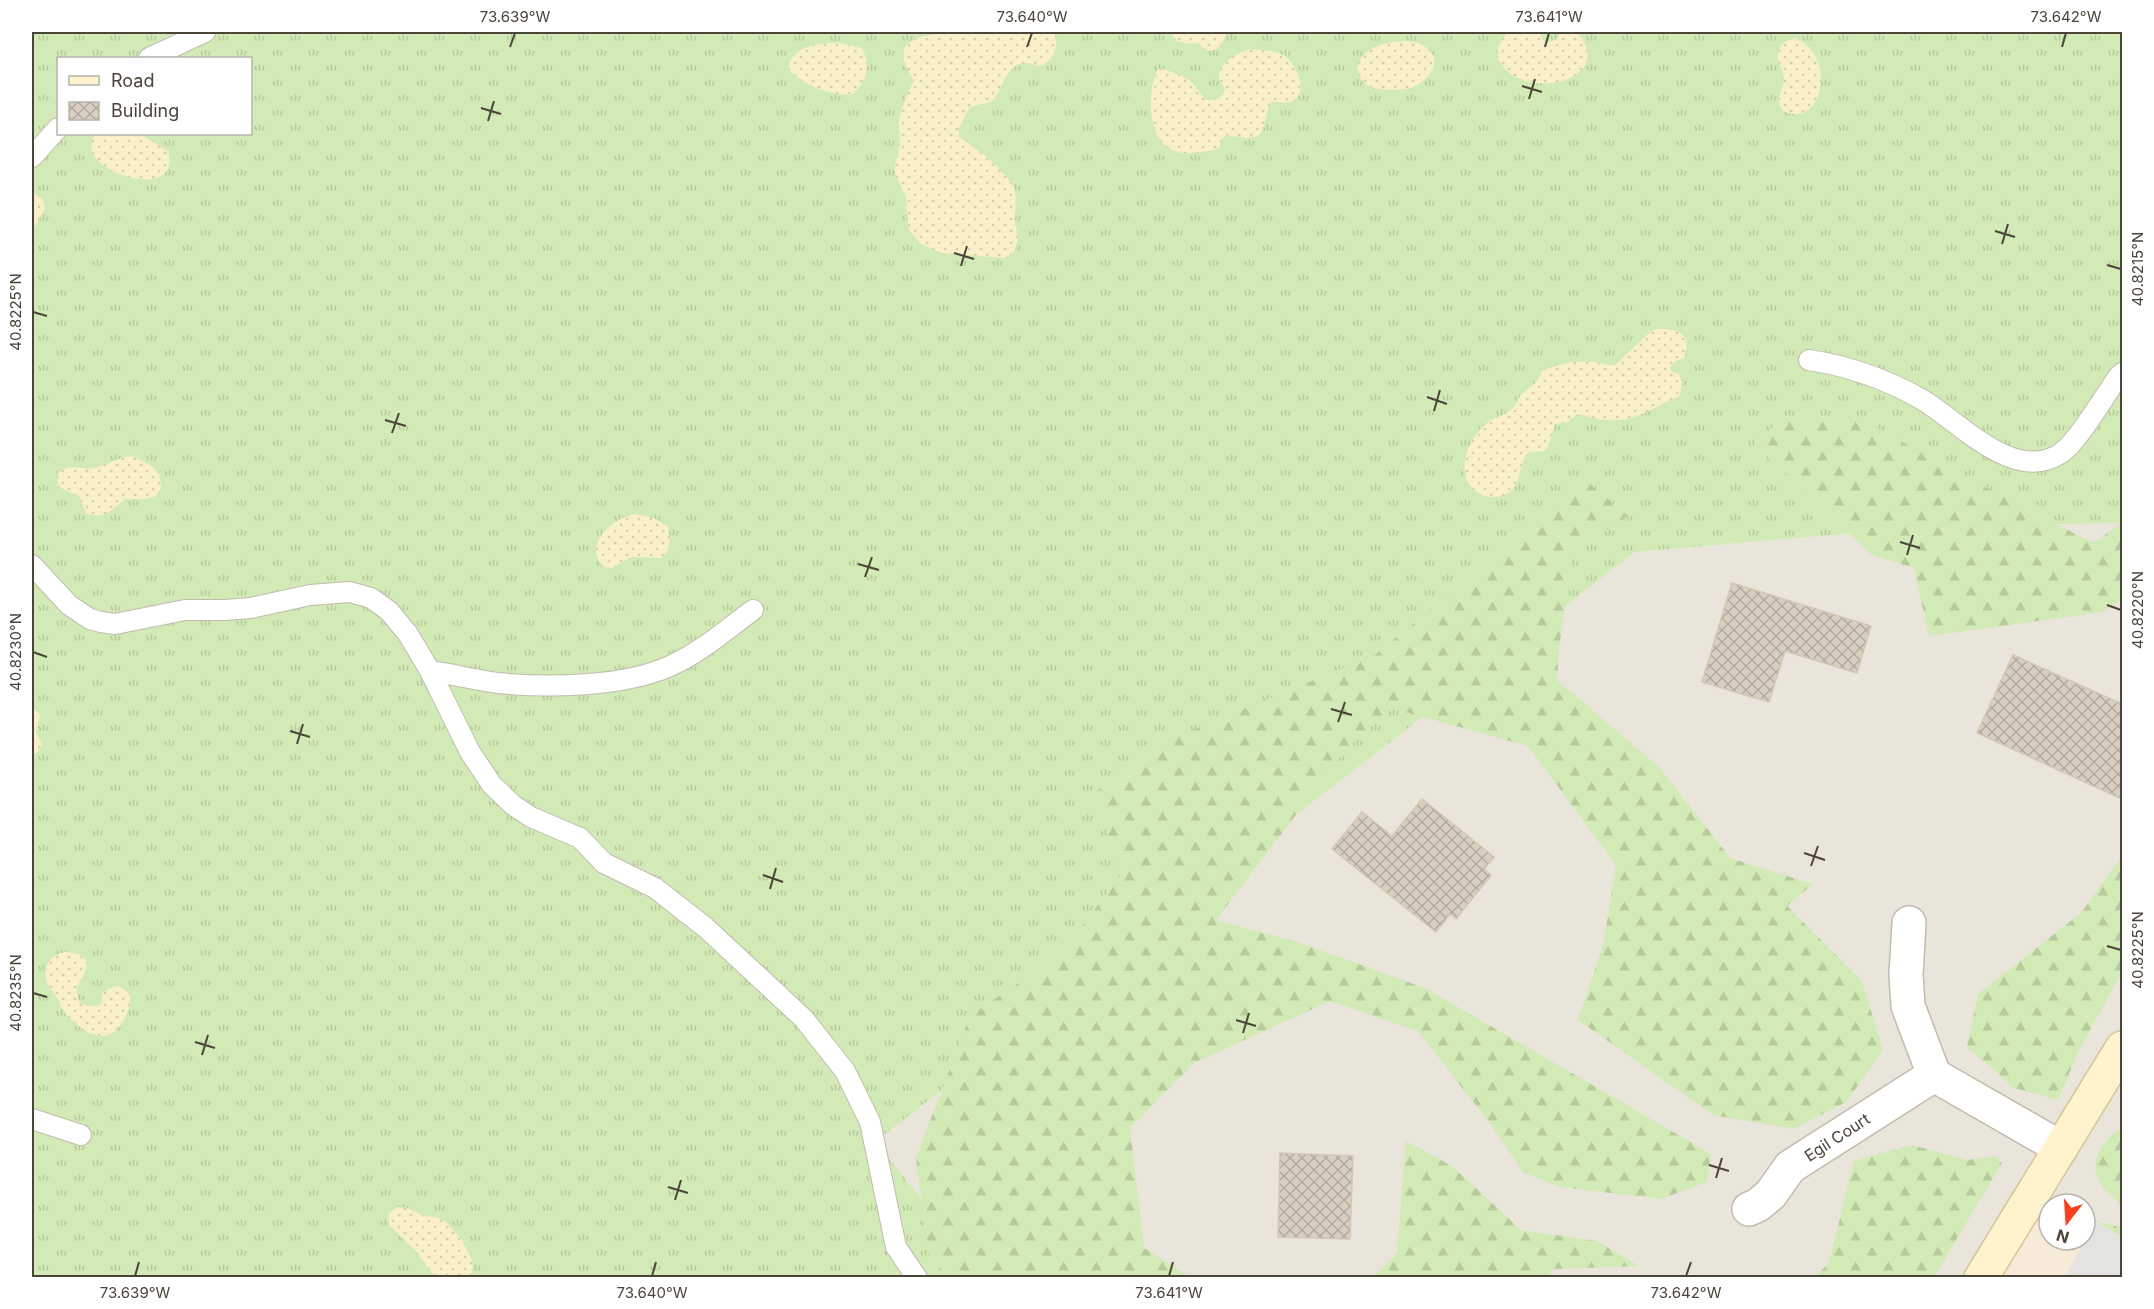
<svg xmlns="http://www.w3.org/2000/svg" width="2154" height="1309" viewBox="0 0 2154 1309" font-family="Inter,sans-serif">
	<defs>
		<pattern id="grass-tufts" width="24" height="20" patternUnits="userSpaceOnUse" patternTransform="scale(1.5)"><rect width="24" height="20" fill="#d2eab5"/><path d="M3 7l-1-3M5 7V3M7 7l1-3M15 17l-1-3M17 17v-4M19 17l1-3" fill="none" stroke="#b6ca9c"/></pattern>
		<pattern id="forest-firs" width="22" height="20" patternUnits="userSpaceOnUse" patternTransform="scale(1.5)"><rect width="22" height="20" fill="#d2eab5"/><path d="M5 1l3.5 6h-7zM16 11l3.5 6h-7z" fill="#b6ca9c"/></pattern>
		<pattern id="sand-dots" width="8" height="8" patternUnits="userSpaceOnUse" patternTransform="scale(1.5)"><rect width="8" height="8" fill="#f9efc9"/><path d="M2 2h.1M6 6h.1" fill="none" stroke="#d7cead" stroke-width="1.8" stroke-linecap="round"/></pattern>
		<pattern id="park-dots" width="8" height="8" patternUnits="userSpaceOnUse" patternTransform="scale(1.5)"><rect width="8" height="8" fill="#d2eab5"/><path d="M2 2h.1M6 6h.1" fill="none" stroke="#b6ca9c" stroke-width="1.8" stroke-linecap="round"/></pattern>
		<pattern id="building-cross-hatch" width="8" height="8" patternUnits="userSpaceOnUse" patternTransform="scale(1.5)"><rect width="8" height="8" fill="#d8cfc1"/><path d="M0 0l8 8M0 8l8-8" fill="none" stroke="#b1aa9e"/></pattern>
	</defs>
	<rect width="100%" height="100%" fill="#f6f3ec"/>
	<path fill="#eae5da" d="M2122,523v704l-27,-6 -10,-6v-11h-18l-30,-18 -56,92 -995,-1 -111,-135 760,-590 292,-25z"/>
	<path fill="#f7ead8" d="M2037,1186l30,18h-18v36h36v-25l37,22v40l-141,1z"/>
	<path fill="url(#grass-tufts)" fill-rule="evenodd" d="M32,32h2090v491l-195,4 -292,25 -760,590 111,135h-954zM58,58h192v76h-192z"/>
	<g fill="url(#forest-firs)">
		<path d="M1782,418l85,4 81,46 145,75 29,-20v76l-19,13 -174,24 -15,-68 -42,-13 -118,-111z"/>
		<path d="M1587,482l41,34 -55,34 -14,98 -2,32 103,88 70,90 83,26 -26,22 75,75 21,69 -37,52 -52,27 -81,-14 -135,-95 26,-78 12,-77 -88,-119 -138,-38 -44,41 -130,171 85,23 126,46 284,165 -4,28 -46,17 -101,-12 -37,-15 -34,-50 -71,-91 -88,-30 -136,62 -64,65 14,120 47,29h-243l-19,-20 -13,-99 54,-142 91,-62 60,-79 -26,-83 68,-50 212,-87z"/>
		<path d="M2122,856v116l-43,78 -21,50 -44,-12 -47,-41 11,-53 103,-81z"/>
		<path d="M2122,1127v78c-5,-3 -9,-7 -14,-12 -25,-25 -9,-49 14,-66z"/>
		<path d="M1406,1141l46,25 69,64 76,11 42,25 -86,3 -6,9 -174,-1 24,-24z"/>
		<path d="M1911,1145l56,15 28,-4 7,7 -68,114h-119l14,-14 25,-102z"/>
	</g>
	<g fill="url(#sand-dots)">
		<path d="M952,32h102c5,14 1,30 -15,34 -33,-13 -32,20 -48,36l-21,5 -11,21v9l27,19 20,20 8,11 2,9 -1,25 3,18 -3,12 -10,7 -63,-5 -21,-9 -11,-13 -2,-6 -2,-28 -11,-24v-9l5,-17 -1,-28 6,-20 9,-18 -10,-18v-14c9,-15 32,-14 48,-17z"/>
		<path d="M1170,32h57c-4,10 -6,18 -19,19l-9,-7 -21,-2z"/>
		<path d="M1509,32h31l3,8 4,3 10,-4 4,-7h16c42,50 -53,69 -76,32 -8,-11 -1,-24 8,-32z"/>
		<path d="M1794,38c43,14 31,92 -11,73 -10,-12 1,-20 1,-32 -1,-15 -13,-19 -1,-36z"/>
		<path d="M1404,41c10,0 17,2 25,9 16,15 -7,37 -23,39 -11,1 -33,2 -41,-5 -5,-4 -6,-11 -8,-16 6,-22 27,-25 47,-27z"/>
		<path d="M839,43l22,5c12,16 5,37 -11,47 -20,0 -50,-11 -62,-27 5,-23 31,-25 51,-25z"/>
		<path d="M1250,49c10,1 24,1 33,6 13,7 28,39 7,47 -7,2 -12,-1 -19,0 -7,11 -3,25 -13,34l-11,2 -21,-3 -4,5 -3,8 -3,2c-12,1 -27,5 -38,2 -31,-7 -32,-61 -20,-83 5,-1 29,8 32,12 7,6 10,14 17,19 9,1 15,-2 18,-11 -2,-5 -7,-9 -6,-14 1,-14 20,-22 31,-26z"/>
		<path d="M95,134h45l28,17c13,47 -67,27 -76,1 -2,-6 1,-13 3,-18z"/>
		<path d="M33,193l9,6 3,9 -13,25v-39z"/>
		<path d="M1656,329c22,-1 37,4 28,29l-10,4 -4,6 1,3 8,3 3,8 -2,13c-5,4 -11,5 -16,8 -33,19 -50,22 -86,11l-11,8 -12,2 -8,25 -3,2 -15,1c-14,12 -3,45 -37,45 -6,0 -12,-2 -17,-6 -21,-18 -7,-53 12,-68 7,-6 17,-7 24,-13 5,-4 6,-10 10,-15 4,-5 10,-7 14,-12 3,-3 4,-8 7,-12 16,-8 35,-11 53,-9 7,1 12,4 20,3l33,-31z"/>
		<path d="M133,456c15,8 29,12 28,32l-5,8 -10,3h-20c-13,9 -22,22 -40,14l-7,-17c-12,-5 -25,-7 -21,-23 12,-11 24,-2 37,-5 13,-3 25,-12 38,-12z"/>
		<path d="M635,514l19,4 14,9c3,11 3,26 -8,31l-29,-1 -18,11 -9,-1c-22,-22 8,-49 31,-53z"/>
		<path d="M32,706l8,9 -4,17 6,12 -4,8 -6,3z"/>
		<path d="M68,952l13,3 6,7c0,18 -18,22 -6,42l8,2h10l3,-4v-9l10,-6 7,-1 10,7c3,9 -2,22 -7,30 -16,27 -43,6 -57,-10 -4,-5 -5,-12 -9,-17 -2,-4 -6,-7 -8,-11 -7,-16 2,-33 20,-33z"/>
		<path d="M398,1207l9,1 17,8 12,1 9,4 17,19 11,23 -1,14h-37l-20,-27 -26,-25 -1,-11z"/>
	</g>
	<path fill="url(#park-dots)" d="M2095,1221l27,6v10z"/>
	<path fill="#e5e3e0" d="M2095,1221l27,16v40h-57z"/>
	<g fill="url(#building-cross-hatch)" stroke="#d3c7b4" stroke-width="1.5">
		<path d="M1732,583l139,43 -14,47 -72,-22 -16,51 -67,-20z"/>
		<path d="M2013,655l109,49v95l-145,-66z"/>
		<path d="M1422,799l72,58 -10,12 7,6 -35,44 -6,-5 -14,18 -104,-83 30,-37 30,24z"/>
		<path d="M1280,1153l73,3 -3,83 -72,-2z"/>
	</g>
	<g fill="none" stroke-linecap="round" stroke-linejoin="round">
		<g stroke="#c2bbae" stroke-width="22">
			<g id="lane">
				<path d="M149,58l56,-26"/>
				<path d="M32,157l26,-29"/>
				<path d="M1809,360c39,6 77,19 112,39 37,21 93,86 140,54 17,-11 44,-58 57,-76l4,-4"/>
				<path d="M32,565l37,40 21,14 11,3 14,2 70,-14h40l26,-2 59,-13 40,-3 21,6 18,13 19,23 22,37 40,81 22,33 21,20 18,12 49,21 24,25 51,25 50,39 99,92 41,52 25,51 26,125 21,31"/>
				<path d="M430,671c22,3 45,9 68,12 49,5 126,4 172,-17 30,-13 57,-37 83,-56"/>
				<path d="M32,1119l49,16"/>
			</g>
		</g>
		<g stroke="#c2bbae" stroke-width="36">
			<g id="street">
				<path d="M1909,923l-3,52 2,31 26,69 127,73"/>
				<path d="M1749,1209l9,-4 13,-11 19,-27 144,-92"/>
			</g>
		</g>
		<g stroke="#d6c79b" stroke-width="36">
			<path id="secondary" d="M1981,1278l141,-230"/>
		</g>
		<use href="#lane" stroke="#fff" stroke-width="20"/>
		<use href="#street" stroke="#fff" stroke-width="33"/>
		<use href="#secondary" stroke="#fff3cd" stroke-width="33"/>
	</g>
	<path fill="none" stroke="#4b4439" stroke-width="2" d="M510,47l5,-14M1027,47l5,-14M1545,47l4,-14M2062,47l4,-14M1522,86l20,6M1529,99l6,-20M481,108l20,6M488,121l6,-20M1995,231l20,6M2002,244l6,-20M954,253l20,6M2107,265l14,4M961,266l6,-20M33,312l14,4M1427,397l20,7M1434,411l6,-21M385,420l21,6M392,433l7,-20M1900,542l20,6M1907,555l6,-20M858,564l21,6M865,577l7,-20M2107,605l14,5M33,652l14,5M1331,709l21,6M1338,722l7,-20M290,731l20,6M297,744l6,-20M1804,853l21,7M1811,866l7,-20M763,875l20,7M770,889l6,-21M2107,946l14,4M33,993l14,4M1236,1020l20,6M1243,1033l6,-20M195,1042l20,6M202,1055l6,-20M1709,1165l20,6M1716,1178l6,-20M668,1187l20,6M675,1200l6,-20M135,1276l4,-14M652,1276l4,-14M1169,1276l4,-14M1686,1276l5,-14"/>
	<g text-anchor="middle" dominant-baseline="central" stroke-width="6" stroke-linejoin="round" paint-order="stroke">
		<g font-size="16" fill="#4b4439" stroke="#fff">
			<text transform="translate(1837 1137) rotate(-33)">Egil Court</text>
		</g>
	</g>
	<rect width="2154" height="1309" fill="none" stroke="#ffffff" stroke-width="66"/>
	<rect x="57" y="57" width="195" height="78" fill="#ffffff" stroke="#b7b4b0" stroke-width="1.5"/>
	<rect x="69" y="76" width="30" height="9" fill="#fff3cd" stroke="#b7b4b0" stroke-width="1.5"/>
	<text x="111" y="87" font-size="18" fill="#4b4439">Road</text>
	<rect x="69" y="102" width="30" height="18" fill="url(#building-cross-hatch)" stroke="#b7b4b0" stroke-width="1.5"/>
	<text x="111" y="117" font-size="18" fill="#4b4439">Building</text>
	<g transform="translate(2067 1222) rotate(197)"><circle r="28" fill="#ffffff" stroke="#b7b4b0" stroke-width="1.5"/>
	<path d="M0-4.5L10 22L0 15L-10 22Z" fill="#fc3f1d"/>
	<text y="-9" font-size="16" font-weight="bold" text-anchor="middle" fill="#4b4439">N</text>
	</g>
	<rect x="33" y="33" width="2088" height="1243" fill="none" stroke="#4b4439" stroke-width="2"/>
	<g font-size="15" text-anchor="middle" fill="#4b4439">
		<text x="515" y="22">73.639°W</text>
		<text x="1032" y="22">73.640°W</text>
		<text x="1549" y="22">73.641°W</text>
		<text x="2066" y="22">73.642°W</text>
		<text transform="translate(2138 269) rotate(-90)" y="5">40.8215°N</text>
		<text transform="translate(16 312) rotate(-90)" y="5">40.8225°N</text>
		<text transform="translate(2138 610) rotate(-90)" y="5">40.8220°N</text>
		<text transform="translate(16 652) rotate(-90)" y="5">40.8230°N</text>
		<text transform="translate(2138 950) rotate(-90)" y="5">40.8225°N</text>
		<text transform="translate(16 993) rotate(-90)" y="5">40.8235°N</text>
		<text x="135" y="1298">73.639°W</text>
		<text x="652" y="1298">73.640°W</text>
		<text x="1169" y="1298">73.641°W</text>
		<text x="1686" y="1298">73.642°W</text>
	</g>
</svg>
